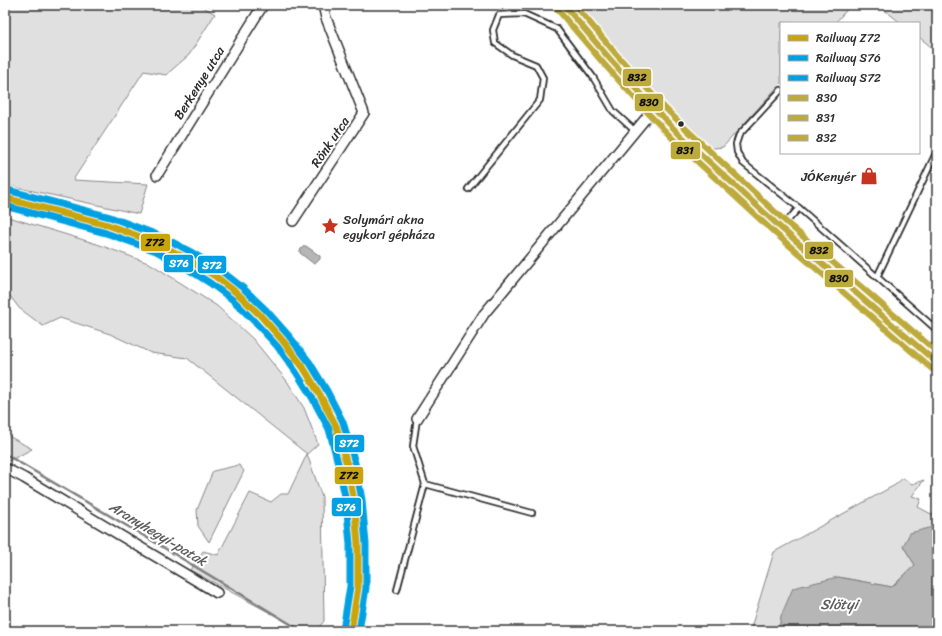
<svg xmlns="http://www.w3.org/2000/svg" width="942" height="636" viewBox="0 0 942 636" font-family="Sriracha,sans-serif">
	<rect width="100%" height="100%" fill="#fff"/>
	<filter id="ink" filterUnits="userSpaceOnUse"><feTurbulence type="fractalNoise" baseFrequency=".025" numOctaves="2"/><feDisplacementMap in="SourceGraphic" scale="8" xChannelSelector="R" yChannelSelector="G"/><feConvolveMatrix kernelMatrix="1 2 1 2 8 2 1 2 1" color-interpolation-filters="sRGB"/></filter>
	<g filter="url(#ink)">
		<g fill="#e0e0e0" stroke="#868686">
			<path d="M5,5h195l15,9 -26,41 -23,20 -22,-4 -71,109 75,4 -9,30 -134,-29z"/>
			<path d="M563,5h288l-16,18h-54v60l-58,64 -17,2z"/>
			<path d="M878,5h59v47l-18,-15v-14h-18z"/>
			<path d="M5,216l92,28 54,20 66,42 36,33 34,42 17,27 14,36 -11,10 15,43 2,124 -8,10h-12l-114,-61 13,-19 15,4 32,-62 21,9 10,-8h7l19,-40 -120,-96 -36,-5 -41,-19 -50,-16 -17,8 -24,-18 -9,-12 -5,3z"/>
			<path d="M5,434l27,15 -23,12 -4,-2z"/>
			<path d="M239,465l5,6 -35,71 -11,-16 -1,-16 16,-39z"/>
			<path d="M903,478l9,6 12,-4 -12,16 9,3 -3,8 19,10v10l-1,-1 -33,20 12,19 -23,22 -54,-10 -57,39 -2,15h-29l24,-79 121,-67z"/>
		</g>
		<g fill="#b6b6b6" stroke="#7e7e7e">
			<path d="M304,246h2l14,10v3l-4,4 -2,1 -14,-11v-3z"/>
			<path d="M936,526l1,1v104h-158l2,-15 12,-28 45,-11 54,10 23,-22 -12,-19 7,-13z"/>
		</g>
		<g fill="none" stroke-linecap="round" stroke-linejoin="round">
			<path stroke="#7e7e7e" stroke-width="2.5" d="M5,454l151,89 146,88"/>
			<g stroke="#2b2b2b" stroke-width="8">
				<g id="service">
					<path d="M781,90l-42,45 -3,9 1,8 6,11 56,45 138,122"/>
					<path d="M468,189l72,-89 3,-22 -7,-13 -24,-10 -17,-12 -2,-13 6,-15 25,-1 33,15 36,48 20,34 22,20"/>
					<path d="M781,228l18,-20"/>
					<path d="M877,277l60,-126"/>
					<path d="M425,484l107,29"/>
					<path d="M397,590l28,-106 -12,-38 4,-27"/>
				</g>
			</g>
			<g stroke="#2b2b2b" stroke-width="12">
				<g id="minor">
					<path d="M157,175l106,-170"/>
					<path d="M293,221l71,-108 -38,-95 -3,-13"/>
					<path d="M417,419l67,-105 162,-196 9,-9"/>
					<path d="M5,468l19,10 193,115"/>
				</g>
			</g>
			<g stroke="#2b2b2b" stroke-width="15">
				<path id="secondary" d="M564,5l46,54 45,50 24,25 102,94 156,135"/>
			</g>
			<use href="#service" stroke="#fff" stroke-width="4.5"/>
			<use href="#minor" stroke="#fff" stroke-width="9"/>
			<use href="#secondary" stroke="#fff" stroke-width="12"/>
			<g stroke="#fff" stroke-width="9">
				<path id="bus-1" d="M564,5l46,54 45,50 24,25 102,94 156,135"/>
			</g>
			<g stroke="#fff" stroke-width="9">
				<path id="bus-2" d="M558,10l46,54 45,50 25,26 102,94 156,135"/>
			</g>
			<g stroke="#fff" stroke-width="9">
				<path id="bus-3" d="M575,5l41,49 45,50 24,24 101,94 151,130"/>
			</g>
			<use href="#bus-1" stroke="#bdaa3c" stroke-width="6"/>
			<use href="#bus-2" stroke="#bdaa3c" stroke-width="6"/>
			<use href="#bus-3" stroke="#bdaa3c" stroke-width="6"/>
			<g stroke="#fff" stroke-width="10">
				<path id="rail-1" d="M5,198l103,27 51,19 28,15 28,17 23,18 22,21 23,26 20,26 17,28 16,31 11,39 7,36 4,43v43l-7,44"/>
			</g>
			<g stroke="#fff" stroke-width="10">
				<path id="rail-2" d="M5,206l101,27 50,18 27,15 27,17 23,17 21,21 23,25 19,26 17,27 16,30 10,38 7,35 4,42v42l-7,44"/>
			</g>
			<g stroke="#fff" stroke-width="10">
				<path id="rail-3" d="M7,190l103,27 53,20 28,15 28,17 24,19 23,22 23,26 21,27 17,28 16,31 12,41 7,37 4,44v44l-7,43"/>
			</g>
			<use href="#rail-1" stroke="#c9a40b" stroke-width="7"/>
			<use href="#rail-2" stroke="#00a0e3" stroke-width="7"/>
			<use href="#rail-3" stroke="#00a0e3" stroke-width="7"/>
		</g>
	</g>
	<defs>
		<g id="shop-bare" transform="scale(1.38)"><path d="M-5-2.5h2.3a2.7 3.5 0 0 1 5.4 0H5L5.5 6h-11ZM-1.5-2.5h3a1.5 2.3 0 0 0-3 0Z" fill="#c8321e" stroke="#fff" stroke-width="2.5" paint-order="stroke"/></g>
		<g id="sight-bare" transform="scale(1.38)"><path d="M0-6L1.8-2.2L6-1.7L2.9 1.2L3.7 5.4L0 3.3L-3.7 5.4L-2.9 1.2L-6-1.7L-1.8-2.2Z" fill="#c8321e" stroke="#fff" stroke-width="2.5" paint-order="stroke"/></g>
	</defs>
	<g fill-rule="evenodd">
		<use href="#shop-bare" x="869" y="176"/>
		<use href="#sight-bare" x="330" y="226"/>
	</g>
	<circle fill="#2b2b2b" stroke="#fff" stroke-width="1.5" cx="681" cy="124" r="3.5"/>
	<g text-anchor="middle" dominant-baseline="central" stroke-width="4" stroke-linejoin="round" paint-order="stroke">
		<g font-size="13" fill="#2b2b2b" stroke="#fff">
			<text transform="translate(199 83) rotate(-58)">Berkenye utca</text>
			<text transform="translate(330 142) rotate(-56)">Rönk utca</text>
		</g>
		<g font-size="13" fill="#2b2b2b" stroke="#fff" text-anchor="end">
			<text x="856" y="176">JÓKenyér</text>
			<text x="343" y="219" text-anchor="start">Solymári akna<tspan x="343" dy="15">egykori gépháza</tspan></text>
		</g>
		<g font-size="14" font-style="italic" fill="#5c5c5c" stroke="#fff">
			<text transform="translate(158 534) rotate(31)">Aranyhegyi-patak</text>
			<text x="839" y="604">Slötyi</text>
		</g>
	</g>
	<g stroke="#fff" stroke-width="1.5">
		<rect x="622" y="68" width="30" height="19" rx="4" fill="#bdaa3c"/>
		<rect x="634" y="93" width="30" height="19" rx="4" fill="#bdaa3c"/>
		<rect x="670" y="141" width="31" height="19" rx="4" fill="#bdaa3c"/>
		<rect x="140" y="233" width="31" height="19" rx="4" fill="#c9a40b"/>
		<rect x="804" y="241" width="30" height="19" rx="4" fill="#bdaa3c"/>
		<rect x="163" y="254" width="31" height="19" rx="4" fill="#00a0e3"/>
		<rect x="197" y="255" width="30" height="19" rx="4" fill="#00a0e3"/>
		<rect x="824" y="269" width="30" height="19" rx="4" fill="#bdaa3c"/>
		<rect x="334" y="434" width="31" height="19" rx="4" fill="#00a0e3"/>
		<rect x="334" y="466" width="30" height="19" rx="4" fill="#c9a40b"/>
		<rect x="331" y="497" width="31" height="20" rx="4" fill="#00a0e3"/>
	</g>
	<g font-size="11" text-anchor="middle" font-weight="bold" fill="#fff">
		<text x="179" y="267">S76</text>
		<text x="212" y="269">S72</text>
		<text x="349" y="447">S72</text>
		<text x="346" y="511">S76</text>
	</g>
	<g font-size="11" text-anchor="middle" font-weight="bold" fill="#111">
		<text x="637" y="81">832</text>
		<text x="649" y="106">830</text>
		<text x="685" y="154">831</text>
		<text x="155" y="246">Z72</text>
		<text x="819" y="254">832</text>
		<text x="839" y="282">830</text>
		<text x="349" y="479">Z72</text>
	</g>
	<rect width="942" height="636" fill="none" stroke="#fff" stroke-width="20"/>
	<rect x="10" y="10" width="922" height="616" fill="none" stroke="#2b2b2b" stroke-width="1.5" filter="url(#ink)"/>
	<rect x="780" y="22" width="140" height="132" fill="#ffffff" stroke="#aaaaaa"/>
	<rect x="788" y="35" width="20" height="6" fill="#c9a40b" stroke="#aaaaaa"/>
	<text x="816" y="42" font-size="12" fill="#2b2b2b">Railway Z72</text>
	<rect x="788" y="55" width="20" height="6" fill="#00a0e3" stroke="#aaaaaa"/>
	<text x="816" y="62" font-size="12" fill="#2b2b2b">Railway S76</text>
	<rect x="788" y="75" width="20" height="6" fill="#00a0e3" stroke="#aaaaaa"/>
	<text x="816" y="82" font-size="12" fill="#2b2b2b">Railway S72</text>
	<rect x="788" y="95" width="20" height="6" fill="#bdaa3c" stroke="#aaaaaa"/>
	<text x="816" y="102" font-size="12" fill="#2b2b2b">830</text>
	<rect x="788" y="115" width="20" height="6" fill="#bdaa3c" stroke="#aaaaaa"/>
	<text x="816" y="122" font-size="12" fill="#2b2b2b">831</text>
	<rect x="788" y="135" width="20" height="6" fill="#bdaa3c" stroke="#aaaaaa"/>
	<text x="816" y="142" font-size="12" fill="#2b2b2b">832</text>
</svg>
